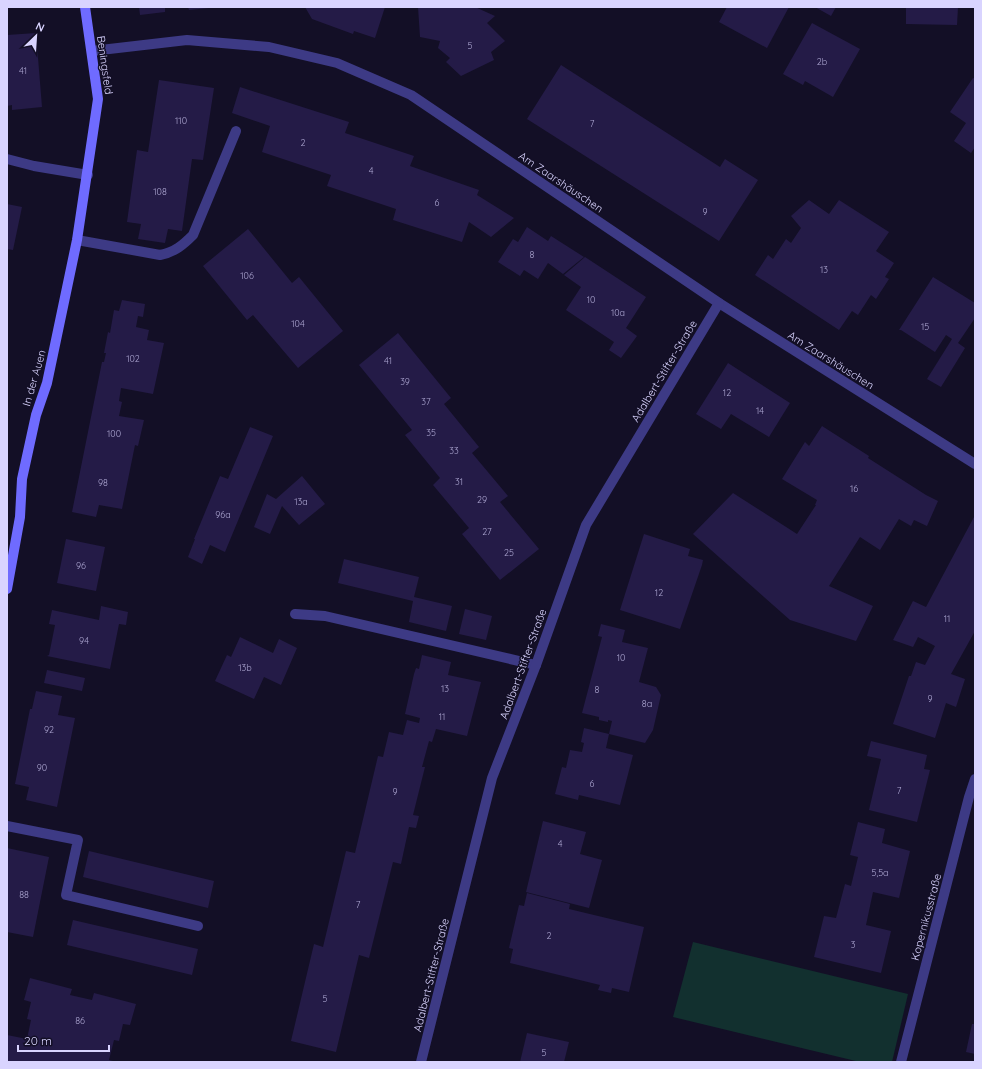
<svg xmlns="http://www.w3.org/2000/svg" width="982" height="1069" viewBox="0 0 982 1069" font-family="Quicksand,sans-serif">
	<rect width="100%" height="100%" fill="#130f26"/>
	<path fill="#12302f" d="M693,942l215,52 -16,68h-32l-187,-45z"/>
	<g fill="#241b47">
		<path d="M139,7h26v5l-25,3z"/>
		<path d="M188,7h21v1l-20,2z"/>
		<path d="M305,7h80l-10,31 -21,-7 -1,3 -41,-15z"/>
		<path d="M418,7h37l3,1 1,-1h16l20,9 -8,7 18,18 -14,11 3,8 -33,16 -15,-14 4,-4 -12,-10 2,-7 -20,-4z"/>
		<path d="M727,7h62l-22,41 -48,-26z"/>
		<path d="M815,7h21l-5,9z"/>
		<path d="M906,7h52l-1,18 -51,-1z"/>
		<path d="M812,23l48,26 -27,48 -28,-16 -2,4 -20,-11z"/>
		<path d="M36,33l6,74 -30,3v-5l-5,1v-71z"/>
		<path d="M561,65l159,102 5,-8 33,21 -39,61 -192,-122z"/>
		<path d="M973,78l2,1v68l-4,6 -17,-12 12,-18 -16,-11z"/>
		<path d="M159,80l55,8 -11,72 -11,-1 -10,72 -14,-2 -3,14 -27,-4 3,-15 -14,-2 10,-72 11,2z"/>
		<path d="M240,87l109,35 -4,11 69,23 -4,10 69,24 -2,5 37,23 -23,19 -22,-15 -7,20 -69,-22 3,-11 -69,-23 4,-11 -69,-23 8,-26 -38,-13z"/>
		<path d="M809,200l20,14 10,-14 50,32 -13,19 18,12 -9,14 4,2 -13,20 -5,-4 -13,20 -6,-4 -13,19 -84,-55 13,-20 5,4 13,-20 5,4 10,-15 -10,-12z"/>
		<path d="M7,204l15,3 -9,43 -6,-1z"/>
		<path d="M527,227l21,14 3,-5 33,21 -21,17 -15,-11 -10,16 -14,-9 -4,6 -22,-14 15,-23 5,3z"/>
		<path d="M248,229l44,54 7,-6 44,54 -45,37 -45,-53 -6,5 -44,-54z"/>
		<path d="M585,257l61,40 -20,31 11,8 -16,22 -12,-8 5,-8 -48,-32 15,-23 -17,-12z"/>
		<path d="M933,277l42,26v15l-17,25 7,5 -24,39 -14,-8 25,-40 -6,-4 -11,17 -34,-22h-2z"/>
		<path d="M122,300l23,4 -2,13 -5,-1 -2,11 13,3 -2,10 17,3 -11,51 -32,-6 -2,13 3,1 -3,14 25,4 -6,26 -3,-1 -13,64 -23,-4 -3,12 -24,-5 30,-150h2l2,-9h-2l4,-21 2,1 4,-23 5,1z"/>
		<path d="M398,333l53,65 -7,6 35,43 -7,6 36,43 -8,6 39,47 -39,31 -38,-46 7,-6 -36,-43 7,-7 -35,-43 7,-5 -53,-65z"/>
		<path d="M728,363l62,40 -21,34 -38,-23 -10,15 -25,-15z"/>
		<path d="M822,426l47,30 -1,2 58,37 12,6 -11,25 -13,-6 -3,6 -12,-7 -19,31 -20,-13 -31,49 44,20 -17,35 -66,-21 -97,-86 40,-41 64,41 19,-29h-1l2,-5 -35,-21 23,-37 4,4z"/>
		<path d="M250,427l23,9 -48,116 -15,-7 -8,19 -14,-7 7,-18h-1l26,-63 8,3z"/>
		<path d="M302,476l23,28 -26,21 -17,-19 -12,28 -16,-7 13,-33 9,5z"/>
		<path d="M974,517h1v114l-24,43 14,5 -9,28 -10,-4 -11,35 -42,-14 16,-48h2l5,-14 9,3 10,-19 -17,-9 -5,10 -20,-7 20,-39 13,6z"/>
		<path d="M644,534l46,15 -2,7 15,4 -1,5 -22,64 -60,-19z"/>
		<path d="M66,539l39,8 -9,44 -39,-8z"/>
		<path d="M344,559l75,18 -5,20 38,9 -6,25 -37,-9 4,-21 -75,-18z"/>
		<path d="M101,606l27,6 -2,13 -7,-1 -9,45 -63,-13 2,-1 6,-30 -6,-1 3,-14 47,10z"/>
		<path d="M465,609l27,7 -6,24 -27,-6z"/>
		<path d="M601,624l24,6 -3,12 26,6 -9,34 17,5 5,8 -8,35 -8,13 -36,-9 3,-13 -4,-1v2l-9,-2v-3l-17,-4 20,-76 -4,-1z"/>
		<path d="M240,637l33,16 6,-14 18,9 -16,37 -17,-8 -10,22 -39,-18 12,-26 4,2z"/>
		<path d="M422,655l29,7 -3,13 33,7 -14,54 -31,-7 -4,13 -3,-1 -7,26h3l-12,48 6,1 -3,12 -7,-1 -8,37 -8,-2 -24,96 -10,-3 -23,97 -45,-11 23,-97 9,3 23,-96 9,2 23,-97 5,1 6,-25 14,3 4,-15 12,3 1,-5 -15,-4 9,-40 2,-6 3,1z"/>
		<path d="M47,670l38,8 -3,13 -38,-8z"/>
		<path d="M36,691l26,5 -4,19 17,3 -18,89 -31,-7 3,-13 -14,-3 15,-75h2z"/>
		<path d="M584,728l25,6 -3,14 27,7 -13,50 -41,-10 -1,5 -23,-6 7,-27 4,1 4,-18 12,2 2,-9 -3,-1z"/>
		<path d="M871,741l56,14 -3,14 6,1 -13,52 -48,-12 12,-51 -14,-3z"/>
		<path d="M543,821l43,11 -6,22 22,6 -13,48 -63,-16z"/>
		<path d="M858,822l27,7 -3,14 28,8 -11,47 -26,-6 -7,33 25,6 -10,42 -67,-16 10,-41 12,2 9,-34 6,2 7,-29 -8,-2z"/>
		<path d="M7,848l42,9 -16,80 -26,-5z"/>
		<path d="M89,851l125,30 -6,27 -125,-31z"/>
		<path d="M527,893l43,11 -1,5 75,18 -15,65 -17,-4 -1,5 -13,-3 2,-5 -90,-22 3,-14 -4,-1 10,-43 5,1z"/>
		<path d="M73,920l125,29 -6,26 -125,-30z"/>
		<path d="M30,978l42,11 -2,6 22,5 2,-7 42,11 -6,21 -7,-1 -4,17 -5,-1 -5,20 8,2h-110v-27l20,4 4,-19 -4,-1 4,-17 -7,-2z"/>
		<path d="M972,1024h3v30l-9,-2z"/>
		<path d="M527,1033l42,9 -5,20h-44z"/>
	</g>
	<g fill="none" stroke-linecap="round" stroke-linejoin="round">
		<g stroke="#3d3a85" stroke-width="10">
			<path d="M77,240l83,15c15,-3 23,-10 33,-20l43,-104"/>
			<path d="M295,614l30,2 211,49"/>
			<path d="M7,826l71,14 -12,55 132,31"/>
		</g>
		<g stroke="#3d3a85" stroke-width="10">
			<path d="M92,51l95,-11 82,7 68,16 74,32 308,208 256,161"/>
			<path d="M7,159l27,7 54,9"/>
			<path d="M421,1062l71,-284 44,-113 50,-140 133,-222"/>
			<path d="M901,1062l68,-265 6,-18"/>
		</g>
		<path stroke="#6f6bff" stroke-width="10" d="M7,589l13,-72 2,-38 14,-64 11,-32 30,-143 21,-141 -13,-92"/>
	</g>
	<g text-anchor="middle" dominant-baseline="central" stroke-width="3" stroke-linejoin="round" paint-order="stroke">
		<g font-size="9" fill="#aca6d1">
			<text x="470" y="45">5</text>
			<text x="822" y="61">2b</text>
			<text x="23" y="70">41</text>
			<text x="181" y="120">110</text>
			<text x="592" y="123">7</text>
			<text x="303" y="142">2</text>
			<text x="371" y="170">4</text>
			<text x="160" y="191">108</text>
			<text x="437" y="202">6</text>
			<text x="705" y="211">9</text>
			<text x="532" y="254">8</text>
			<text x="824" y="269">13</text>
			<text x="247" y="275">106</text>
			<text x="591" y="299">10</text>
			<text x="618" y="312">10a</text>
			<text x="298" y="323">104</text>
			<text x="925" y="326">15</text>
			<text x="133" y="358">102</text>
			<text x="388" y="360">41</text>
			<text x="405" y="381">39</text>
			<text x="727" y="392">12</text>
			<text x="426" y="401">37</text>
			<text x="760" y="410">14</text>
			<text x="431" y="432">35</text>
			<text x="114" y="433">100</text>
			<text x="454" y="450">33</text>
			<text x="459" y="481">31</text>
			<text x="103" y="482">98</text>
			<text x="854" y="488">16</text>
			<text x="482" y="499">29</text>
			<text x="301" y="501">13a</text>
			<text x="223" y="514">96a</text>
			<text x="487" y="531">27</text>
			<text x="509" y="552">25</text>
			<text x="81" y="565">96</text>
			<text x="659" y="592">12</text>
			<text x="947" y="618">11</text>
			<text x="84" y="640">94</text>
			<text x="621" y="657">10</text>
			<text x="245" y="667">13b</text>
			<text x="445" y="688">13</text>
			<text x="597" y="689">8</text>
			<text x="930" y="698">9</text>
			<text x="647" y="703">8a</text>
			<text x="442" y="716">11</text>
			<text x="49" y="729">92</text>
			<text x="42" y="767">90</text>
			<text x="592" y="783">6</text>
			<text x="899" y="790">7</text>
			<text x="395" y="791">9</text>
			<text x="560" y="843">4</text>
			<text x="880" y="872">5,5a</text>
			<text x="24" y="894">88</text>
			<text x="358" y="904">7</text>
			<text x="549" y="935">2</text>
			<text x="853" y="944">3</text>
			<text x="325" y="998">5</text>
			<text x="80" y="1020">86</text>
			<text x="544" y="1052">5</text>
		</g>
		<g font-size="11" fill="#d9d4ff" stroke="#130f26">
			<text transform="translate(105 65) rotate(82)">Beningsfeld</text>
			<text transform="translate(561 182) rotate(34)">Am Zaarshäuschen</text>
			<text transform="translate(831 360) rotate(32)">Am Zaarshäuschen</text>
			<text transform="translate(664 371) rotate(-59)">Adalbert-Stifter-Straße</text>
			<text transform="translate(34 378) rotate(-74)">In der Auen</text>
			<text transform="translate(523 664) rotate(-70)">Adalbert-Stifter-Straße</text>
			<text transform="translate(926 917) rotate(-75)">Kopernikusstraße</text>
			<text transform="translate(431 975) rotate(-76)">Adalbert-Stifter-Straße</text>
		</g>
	</g>
	<rect width="982" height="1069" fill="none" stroke="#d9d4ff" stroke-width="16"/>
	<g transform="translate(36 36) rotate(25)" stroke="#130f26" stroke-width="3" paint-order="stroke">
	<path d="M0-3L7 15L0 10L-7 15Z" fill="#d9d4ff"/>
	<text y="-6" font-size="11" font-weight="bold" text-anchor="middle" fill="#d9d4ff">N</text>
	</g>
	<path d="M18 1045v6h91v-6" fill="none" stroke="#d9d4ff" stroke-width="2"/>
	<text x="24" y="1045" font-size="12" fill="#d9d4ff" stroke="#130f26" stroke-width="3" paint-order="stroke">20 m</text>
</svg>
